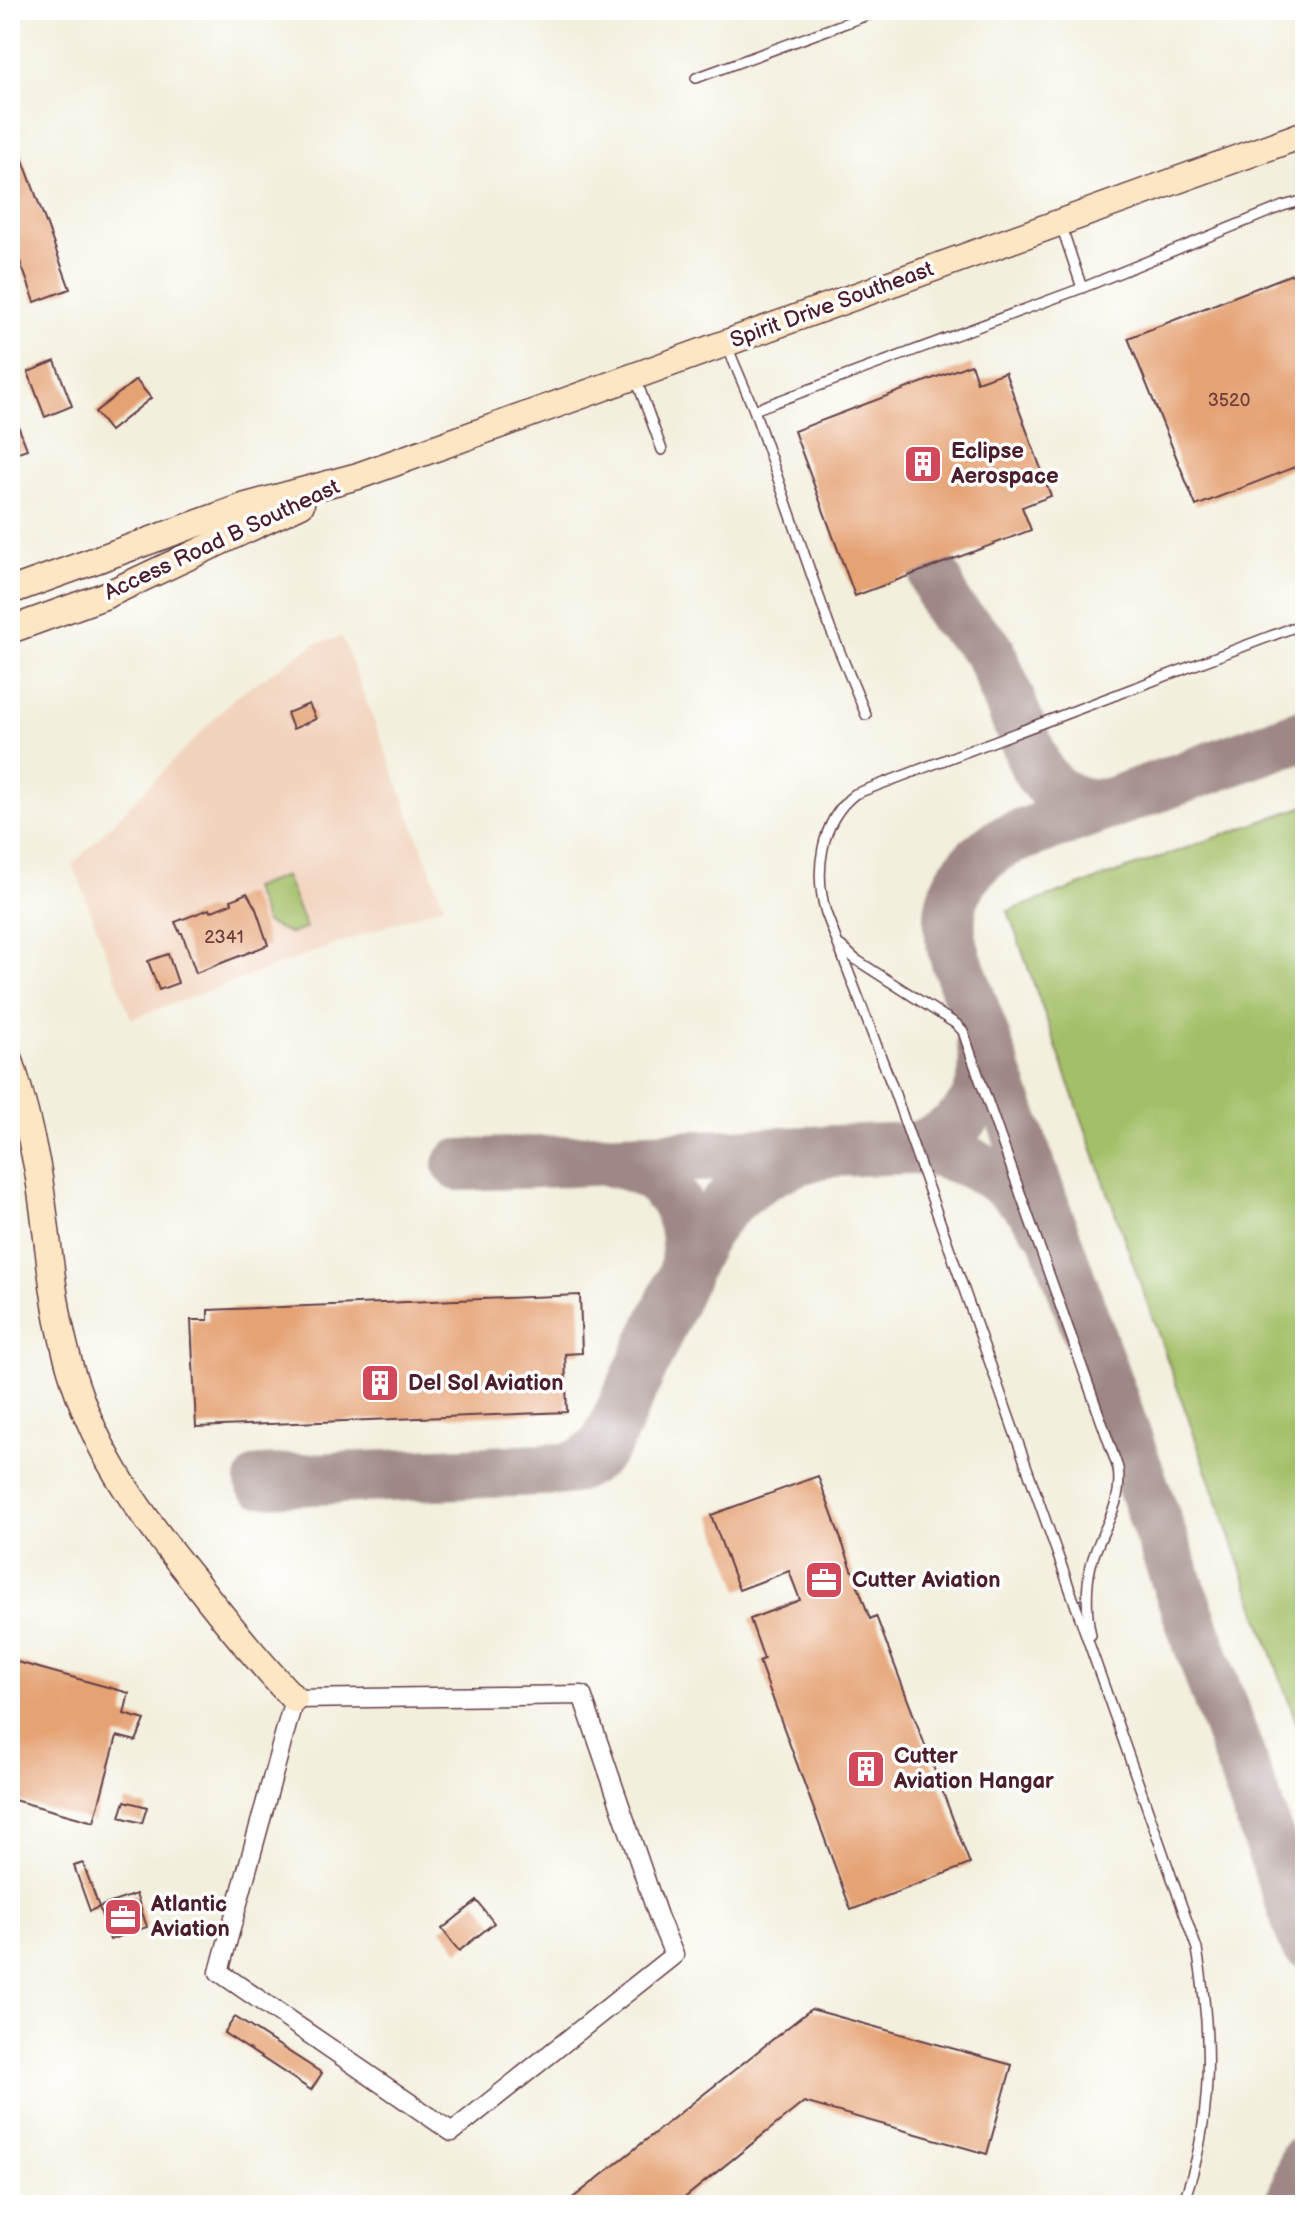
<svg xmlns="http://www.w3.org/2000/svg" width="1315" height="2215" viewBox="0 0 1315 2215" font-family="'Balsamiq Sans',sans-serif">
	<rect width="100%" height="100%" fill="#fff"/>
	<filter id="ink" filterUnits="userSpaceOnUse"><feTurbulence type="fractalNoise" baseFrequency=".0125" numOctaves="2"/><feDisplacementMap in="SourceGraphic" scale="16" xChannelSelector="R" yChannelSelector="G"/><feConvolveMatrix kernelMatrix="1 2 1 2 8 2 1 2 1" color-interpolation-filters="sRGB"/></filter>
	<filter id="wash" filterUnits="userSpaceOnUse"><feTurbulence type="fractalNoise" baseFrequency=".006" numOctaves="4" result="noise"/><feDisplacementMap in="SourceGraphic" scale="32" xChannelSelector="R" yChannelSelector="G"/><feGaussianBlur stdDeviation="1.8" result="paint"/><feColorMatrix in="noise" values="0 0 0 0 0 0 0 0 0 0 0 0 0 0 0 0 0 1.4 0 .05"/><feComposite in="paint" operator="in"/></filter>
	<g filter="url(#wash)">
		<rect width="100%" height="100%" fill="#f3efdd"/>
		<path fill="#f2d4be" d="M342,637l102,268 -313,114 -58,-155 163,-168 79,-52z"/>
		<g fill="#a3c068" stroke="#76704a" stroke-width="2">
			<path d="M1305,806v941l-297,-836z"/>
			<path d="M285,876l21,52 -15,6 -25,-11 -14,-35z"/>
		</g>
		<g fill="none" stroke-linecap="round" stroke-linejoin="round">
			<g stroke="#9e8784" stroke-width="52">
				<path d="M936,579l12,30 39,39 4,7 45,112c15,28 41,40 72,37"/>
				<path d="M1305,734l-300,107c-48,28 -66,64 -49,118l349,983"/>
				<path d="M914,1148c49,-17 80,-53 68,-107"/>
				<path d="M610,1161c60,9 88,58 73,116"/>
				<path d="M459,1165l455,-17c52,6 99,31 129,75"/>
				<path d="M261,1481l304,-12c18,-3 31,-12 42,-27 20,-42 39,-85 59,-128 13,-27 23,-58 39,-83 29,-44 74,-71 126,-80"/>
				<path d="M1291,2205l14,-45"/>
			</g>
		</g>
		<g id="blocks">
			<g fill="#e5a273">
				<path d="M10,124l60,165 -35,13 -25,-68z"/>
				<path d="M1305,269v194l-109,43 -68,-168z"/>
				<path d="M55,361l17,45 -27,11 -17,-45z"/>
				<path d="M971,364l6,18 28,-10 46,124 -29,11 9,23 -176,66 -61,-165z"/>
				<path d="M136,380l15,18 -41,33 -15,-19z"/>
				<path d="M10,405l17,44 -17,6z"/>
				<path d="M309,704l7,15 -23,10 -6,-16z"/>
				<path d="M247,893l9,16 12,36 -72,28 -14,-40h-2l-5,-11 34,-13 1,3 22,-9 -1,-3z"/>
				<path d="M168,954l10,29 -19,7 -11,-29z"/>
				<path d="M580,1295l2,58 -17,1 2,58 -371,15 -5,-107h17v-10z"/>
				<path d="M818,1476l52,143 6,-3 94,248 -119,46 -92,-249 5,-2 -14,-40 50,-19 -11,-29 -50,19 -28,-75z"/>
				<path d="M10,1660l119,33 -5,21 21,6 -9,21 -19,-5 -23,86 -84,-23z"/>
				<path d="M125,1801l22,6 -5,16 -22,-6z"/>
				<path d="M83,1863l16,44 37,-13 11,33 -37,13 -11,-33 -9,4 -16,-45z"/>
				<path d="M477,1901l17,22 -35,28 -17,-22z"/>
				<path d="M811,2009l201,56 -25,89 -183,-52 -122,98 4,5h-122z"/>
				<path d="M235,2017l87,56 -11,17 -87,-57z"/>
			</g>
		</g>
	</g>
	<g filter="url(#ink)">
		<use href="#blocks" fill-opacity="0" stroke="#633e46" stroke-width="2"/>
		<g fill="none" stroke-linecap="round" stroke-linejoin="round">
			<g stroke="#633e46" stroke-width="12">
				<g id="lane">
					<path d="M696,78l185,-68"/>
					<path d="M1061,225l21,63"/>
					<path d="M727,346l27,64 76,218 36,87"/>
					<path d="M636,379l26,71"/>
					<path d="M754,410l328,-122 201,-82 22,-6"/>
					<path d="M841,946l14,13 101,65 7,7 6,18 149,419c6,39 -18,61 -27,97 -5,20 -5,49 0,70"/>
					<path d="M1182,2205c32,-82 30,-170 15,-256l-306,-866 -65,-170c-12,-40 -6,-92 29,-119l450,-171"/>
				</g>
			</g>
			<g stroke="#633e46" stroke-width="21">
				<path id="street" d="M582,1695l76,221 16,39 -222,177 -233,-160 75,-273z"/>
			</g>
			<g stroke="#633e46" stroke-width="29">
				<g id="secondary">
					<path d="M10,591l236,-85 112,-30 947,-342"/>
					<path d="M10,630l94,-34 197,-92"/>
					<path d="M10,1060c11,35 20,70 27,106 11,62 13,125 29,186 24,95 70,157 130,231 31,40 63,79 98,116"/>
				</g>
			</g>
			<use href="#lane" stroke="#fff" stroke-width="9"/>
			<use href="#street" stroke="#fff" stroke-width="18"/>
			<use href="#secondary" stroke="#fce6c4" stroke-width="26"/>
		</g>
	</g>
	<defs>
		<g id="building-square" transform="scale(2)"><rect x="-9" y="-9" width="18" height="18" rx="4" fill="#d1495b" stroke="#fff"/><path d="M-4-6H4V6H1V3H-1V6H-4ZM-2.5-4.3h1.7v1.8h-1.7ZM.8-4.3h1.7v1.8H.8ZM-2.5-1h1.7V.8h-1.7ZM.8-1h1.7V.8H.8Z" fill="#fff"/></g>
		<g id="office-square" transform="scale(2)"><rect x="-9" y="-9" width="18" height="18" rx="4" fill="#d1495b" stroke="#fff"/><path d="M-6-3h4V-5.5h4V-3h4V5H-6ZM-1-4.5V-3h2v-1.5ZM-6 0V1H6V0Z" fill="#fff"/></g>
	</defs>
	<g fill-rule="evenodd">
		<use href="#building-square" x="923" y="464"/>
		<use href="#building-square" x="380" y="1383"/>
		<use href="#office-square" x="824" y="1580"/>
		<use href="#building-square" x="866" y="1769"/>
		<use href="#office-square" x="123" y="1917"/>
	</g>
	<g text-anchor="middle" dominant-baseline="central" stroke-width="7" stroke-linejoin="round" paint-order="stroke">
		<g font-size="18" fill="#71403d">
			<text x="1229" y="400">3520</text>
			<text x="224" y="937">2341</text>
		</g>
		<g font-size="22" fill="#4a1f2b" stroke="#fff">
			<text transform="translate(832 305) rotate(-20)">Spirit Drive Southeast</text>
			<text transform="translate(222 540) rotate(-25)">Access Road B Southeast</text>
		</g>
		<g font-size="22" font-weight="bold" fill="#4a1f2b" stroke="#fff" text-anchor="start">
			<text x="951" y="451">Eclipse<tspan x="951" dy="25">Aerospace</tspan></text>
			<text x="408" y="1383">Del Sol Aviation</text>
			<text x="852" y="1580">Cutter Aviation</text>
			<text x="894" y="1756">Cutter<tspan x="894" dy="25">Aviation Hangar</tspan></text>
			<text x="151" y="1904">Atlantic<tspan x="151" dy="25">Aviation</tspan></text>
		</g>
	</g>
	<rect width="1315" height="2215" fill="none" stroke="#fff" stroke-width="40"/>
</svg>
